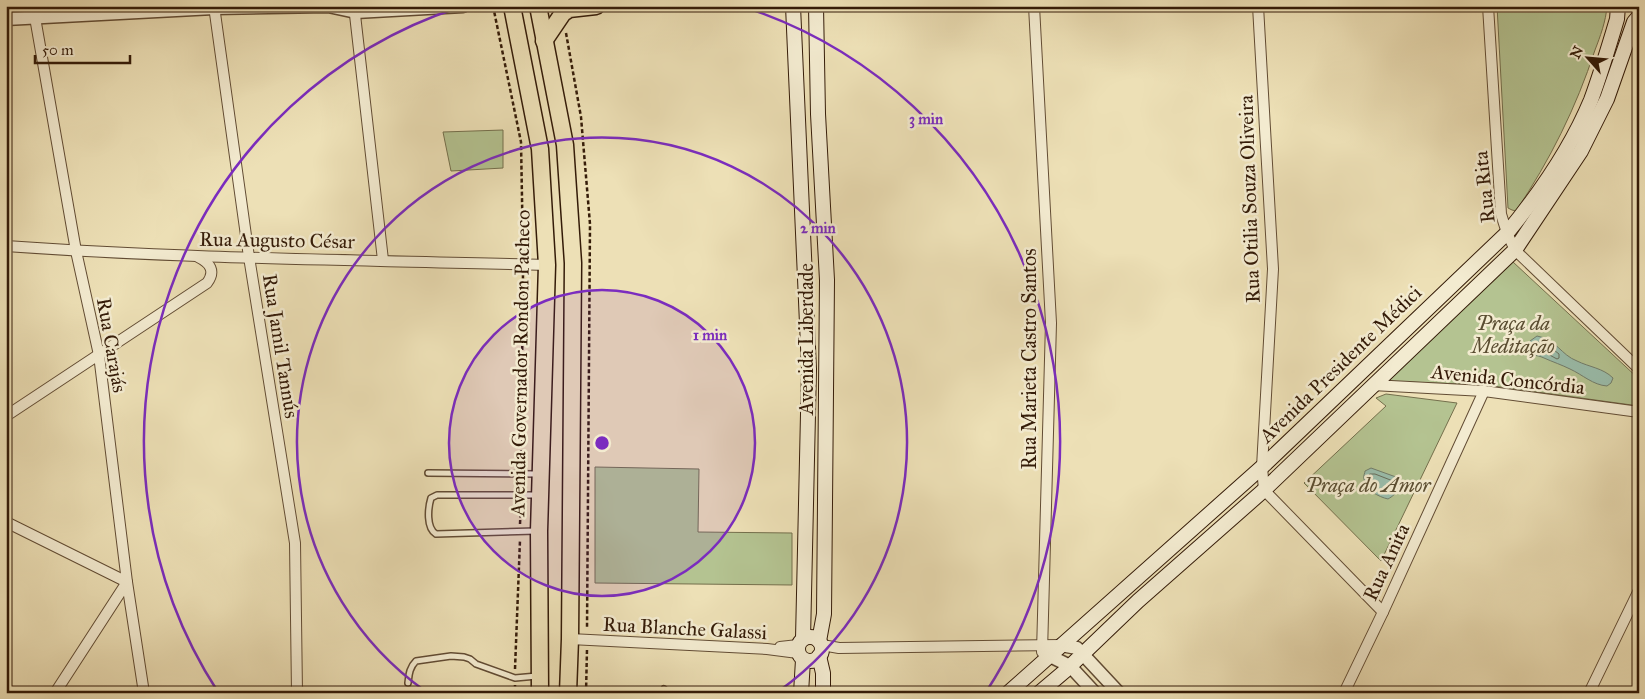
<svg xmlns="http://www.w3.org/2000/svg" width="1645" height="699" viewBox="0 0 1645 699" font-family="'IM FELL Great Primer',serif">
	<rect width="100%" height="100%" fill="#ede0b6"/>
	<filter id="stains"><feTurbulence type="fractalNoise" baseFrequency=".004" numOctaves="4"/><feColorMatrix values="0 0 0 0 .2 0 0 0 0 .09 0 0 0 0 .02 0 0 0 .5 -.17"/></filter>
	<radialGradient id="worn" r=".72"><stop offset=".6" stop-color="#630" stop-opacity="0"/><stop offset="1" stop-color="#630" stop-opacity=".3"/></radialGradient>
	<g fill="#b4c391" stroke="#746f4c">
		<path d="M1497,6h110c-1,15 -7,31 -12,44 -19,58 -45,110 -79,161l-4,-1 -4,-2z"/>
		<path d="M503,130v38l-52,3 -8,-39z"/>
		<path d="M1513,262l126,117v27l-153,-21 -104,-4z"/>
		<path d="M1386,394l71,9 -76,158 -77,-78 82,-77 -10,-8z"/>
		<path d="M595,467l104,2 -1,63 94,1v52l-197,-2z"/>
	</g>
	<g fill="#9abdab" stroke="#717c6a">
		<path d="M1537,336c19,3 24,19 40,25 12,6 26,7 36,17l-2,5 -4,3c-14,-1 -24,-11 -37,-17 -8,-4 -17,-7 -26,-11 -8,-4 -14,-1 -20,-10l6,-7z"/>
		<path d="M1371,468l25,9c6,10 1,17 -8,22 -9,-2 -23,-9 -24,-20 -1,-3 1,-6 1,-8z"/>
	</g>
	<g fill="none" stroke-linecap="round" stroke-linejoin="round">
		<g stroke="#676c5a" stroke-width="1">
			<path d="M1538,342l7,1 14,11v4l-2,1 -13,-7 -12,-2v-4z"/>
			<path d="M1370,474h5l18,7 1,5c-8,14 -20,3 -25,-7z"/>
		</g>
		<g stroke="#624c34" stroke-width="8">
			<g id="service">
				<path d="M428,473l110,1"/>
				<path d="M536,531l-100,3c-10,-6 -8,-26 -5,-36l6,-3h101"/>
				<path d="M408,683c1,-8 1,-15 8,-22l35,-5 13,1 6,2 6,5 39,14 22,-2"/>
				<path d="M662,693l2,-4"/>
			</g>
		</g>
		<g stroke="#624c34" stroke-width="12">
			<g id="minor">
				<path d="M33,6l43,245 23,104 28,227 17,111"/>
				<path d="M214,6l35,251 46,286 2,150"/>
				<path d="M354,6l29,254"/>
				<path d="M1034,6l17,317 -9,329"/>
				<path d="M1258,6l15,263 -11,198 2,23 119,122"/>
				<path d="M1488,6l13,208 6,19 8,17 124,119"/>
				<path d="M6,246c180,13 361,14 541,19"/>
				<path d="M1372,385l112,6 155,21"/>
				<path d="M6,416l201,-133c9,-12 3,-20 -9,-26"/>
				<path d="M6,522l121,60 -72,111"/>
				<path d="M570,639l197,10 31,4"/>
				<path d="M822,645l17,3 222,-3"/>
				<path d="M780,647l18,-2"/>
				<path d="M1344,693l39,-81 101,-221"/>
				<path d="M1589,693l50,-103"/>
			</g>
		</g>
		<g stroke="#624c34" stroke-width="15">
			<g id="tertiary">
				<path d="M6,19l208,-11 114,-2 28,6 107,-6"/>
				<path d="M1061,645l16,3 42,45"/>
				<path d="M1050,656l20,10 25,27"/>
			</g>
		</g>
		<g stroke="#341b08" stroke-width="16">
			<g id="secondary">
				<path d="M793,6l16,363 -6,270"/>
				<path d="M816,6l2,108 9,166 -3,334 -5,27"/>
				<circle cx="810" cy="649" r="12"/>
				<path d="M819,656l4,17v20"/>
				<path d="M801,693l2,-33"/>
				<path d="M1008,693l254,-226 245,-234c33,-40 64,-85 84,-133 10,-27 18,-54 26,-81l1,-13"/>
				<path d="M1039,693l26,-22 73,-70 126,-111 251,-240 66,-99 26,-52 27,-77 5,-6"/>
			</g>
		</g>
		<g stroke="#341b08" stroke-width="19">
			<g id="primary">
				<path d="M512,6l28,143 7,116 -8,266 1,162"/>
				<path d="M538,6l27,139 8,118 -3,376 -2,54"/>
				<path d="M544,41l19,-28 6,-4 27,-3"/>
			</g>
		</g>
		<g stroke="#341b08" stroke-width="2.5" stroke-dasharray="4 2.5" stroke-linecap="butt">
			<path d="M493,6l28,136 2,112"/>
			<path d="M566,33l15,84 9,107 -3,405"/>
			<path d="M521,467l2,-192"/>
			<path d="M520,524l1,-22"/>
			<path d="M515,669l5,-129"/>
			<path d="M515,693v-8"/>
			<path d="M586,693l1,-44"/>
		</g>
		<use href="#service" stroke="#f3ebd0" stroke-width="5"/>
		<use href="#minor" stroke="#f3ebd0" stroke-width="10"/>
		<use href="#tertiary" stroke="#f3ebd0" stroke-width="12"/>
		<use href="#secondary" stroke="#f3ebd0" stroke-width="14"/>
		<use href="#primary" stroke="#ede0b6" stroke-width="16"/>
	</g>
	<circle cx="602" cy="443" r="153" fill="#7b2cbf" fill-opacity=".12"/>
	<g fill="none" stroke="#7b2cbf" stroke-width="2.5">
		<circle cx="602" cy="443" r="153"/>
		<path d="M425 691A305 305 0 1 1 779 691"/>
		<path d="M218 692A458 458 0 0 1 460 7M744 7A458 458 0 0 1 986 692"/>
	</g>
	<g text-anchor="middle" dominant-baseline="central" stroke-width="5" stroke-linejoin="round" paint-order="stroke">
		<g font-size="20" fill="#341b08" stroke="#f3ebd0">
			<text transform="translate(1484 187) rotate(-96)">Rua Rita</text>
			<text transform="translate(1249 199) rotate(-92)">Rua Otilia Souza Oliveira</text>
			<text transform="translate(277 240) rotate(1)">Rua Augusto César</text>
			<text transform="translate(806 339) rotate(-90)">Avenida Liberdade</text>
			<text transform="translate(112 345) rotate(80)">Rua Carajás</text>
			<text transform="translate(281 346) rotate(81)">Rua Jamil Tannús</text>
			<text transform="translate(1029 359) rotate(-90)">Rua Marieta Castro Santos</text>
			<text transform="translate(520 363) rotate(-89)">Avenida Governador Rondon Pacheco</text>
			<text transform="translate(1340 364) rotate(-44)">Avenida Presidente Médici</text>
			<text transform="translate(1508 379) rotate(6)">Avenida Concórdia</text>
			<text transform="translate(1386 562) rotate(-65)">Rua Anita</text>
			<text transform="translate(685 628) rotate(3)">Rua Blanche Galassi</text>
		</g>
		<g font-size="20" font-style="italic" fill="#5a4d31" stroke="#f3ebd0">
			<text x="1513" y="323">Praça da<tspan x="1513" dy="23">Meditação</tspan></text>
			<text x="1368" y="485">Praça do Amor</text>
		</g>
	</g>
	<circle cx="602" cy="443" r="8" fill="#7b2cbf" stroke="#f3ebd0" stroke-width="2.5"/>
	<g font-size="15" text-anchor="middle" font-weight="bold" fill="#7b2cbf" stroke="#f3ebd0" stroke-width="5" stroke-linejoin="round" paint-order="stroke">
		<text x="926" y="124">3 min</text>
		<text x="818" y="233">2 min</text>
		<text x="710" y="340">1 min</text>
	</g>
	<rect width="1645" height="699" fill="none" stroke="#ede0b6" stroke-width="25"/>
	<rect x="8" y="8" width="1630" height="684" fill="none" stroke="#341b08" stroke-width="2.5"/>
	<rect x="12" y="12" width="1620" height="674" fill="none" stroke="#341b08"/>
	<g transform="translate(1588 58) rotate(297)" stroke="#f3ebd0" stroke-width="4" paint-order="stroke">
	<path d="M0-4L9 19L0 12L-9 19Z" fill="#341b08"/>
	<text y="-8" font-size="14" font-weight="bold" text-anchor="middle" fill="#341b08">N</text>
	</g>
	<path d="M35 55v8h95v-8" fill="none" stroke="#341b08" stroke-width="2.5"/>
	<text x="42" y="55" font-size="15" fill="#341b08" stroke="#f3ebd0" stroke-width="4" paint-order="stroke">50 m</text>
	<rect width="100%" height="100%" filter="url(#stains)"/>
	<rect width="100%" height="100%" fill="url(#worn)"/>
</svg>
